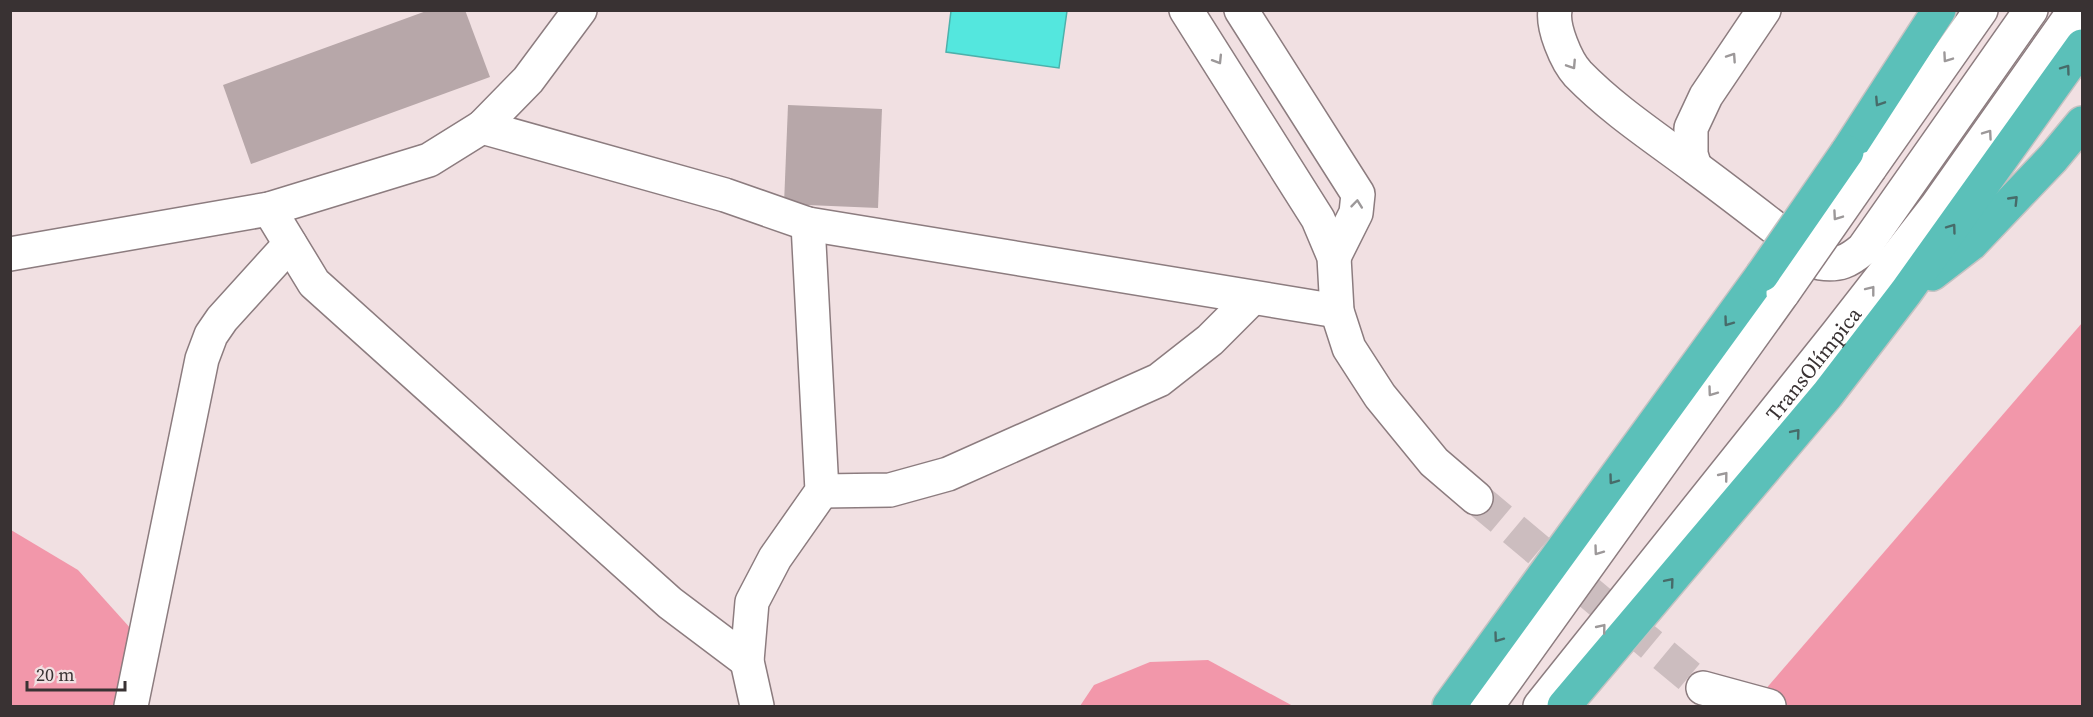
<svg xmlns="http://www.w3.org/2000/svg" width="2093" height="717" viewBox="0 0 2093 717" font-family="'Source Serif 4',serif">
	<rect width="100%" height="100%" fill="#f1e0e2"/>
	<g fill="#f297aa">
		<path d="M2082,323v383h-331z"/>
		<path d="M11,530l67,40 63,70 -24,66h-106z"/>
		<path d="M1208,660l85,46h-213l14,-21 56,-23z"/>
	</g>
	<path fill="#54e7de" stroke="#4cb1ab" stroke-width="1.5" d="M951,11h116l-8,57 -113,-16z"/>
	<g fill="#b7a7a9">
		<path d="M429,10h36l25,67 -239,87 -28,-79z"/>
		<path d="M788,105l94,4 -4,99 -94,-4z"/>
	</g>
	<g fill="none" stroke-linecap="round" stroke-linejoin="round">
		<path stroke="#ccbdbf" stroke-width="33" stroke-dasharray="33 16" stroke-linecap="butt" d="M1476,498l227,190"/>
		<g stroke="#8c7c7f" stroke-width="36">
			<g id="minor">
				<path d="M1186,10l132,209 16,38 3,54 12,37 31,48 54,66 42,36"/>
				<path d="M1241,10l117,184 -2,19 -22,44"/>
				<path d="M1555,10c-3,17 11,51 23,64 35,36 78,64 118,94 42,31 83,63 124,95 19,3 29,-2 43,-14l168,-239"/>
				<path d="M482,127l243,68 83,29 529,87"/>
				<path d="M1695,167l-4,-13v-26l15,-32 58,-86"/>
				<path d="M1870,168l111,-158"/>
				<path d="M269,209l45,74 356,320 77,58"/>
				<path d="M10,254l259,-45 160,-49 53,-33 46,-47 52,-70"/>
				<path d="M822,491l68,-1 58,-16 211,-94 51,-40 42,-42"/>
				<path d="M1703,688l66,18"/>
				<path d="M131,706l71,-347 9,-24 11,-16 68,-75"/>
				<path d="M757,706l-10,-45 5,-59 23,-44 47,-67 -14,-267"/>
				<path d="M1487,706l296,-413"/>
				<path id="s1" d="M1540,706l297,-372 99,-127 139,-197"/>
			</g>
		</g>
		<g stroke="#c4c2c2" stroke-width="36">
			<g id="highway">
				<path d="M1847,152l92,-142"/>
				<path d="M1932,274l39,-30 82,-86 29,-35"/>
				<path d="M1449,706l313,-431"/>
				<path d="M1564,706l263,-311 79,-103 176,-246"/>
			</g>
		</g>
		<use href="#minor" stroke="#fff" stroke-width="33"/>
		<use href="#highway" stroke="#5bc0b9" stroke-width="33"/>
		<g stroke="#8c7c7f" stroke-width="36" stroke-linecap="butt">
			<path id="minor-bridge" d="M1783,293l87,-125"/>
		</g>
		<g stroke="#c4c2c2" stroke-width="36" stroke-linecap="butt">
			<path id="highway-bridge" d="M1762,275l85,-123"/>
		</g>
		<use href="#minor-bridge" stroke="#fff" stroke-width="33"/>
		<use href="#highway-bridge" stroke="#5bc0b9" stroke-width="33"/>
	</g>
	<defs><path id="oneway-chevron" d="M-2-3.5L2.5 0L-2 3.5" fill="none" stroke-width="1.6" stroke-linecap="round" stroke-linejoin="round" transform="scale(1.5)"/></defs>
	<g stroke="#9c9899">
		<use href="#oneway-chevron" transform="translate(1732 57) rotate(-56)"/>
		<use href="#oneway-chevron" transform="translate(1947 58) rotate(125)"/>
		<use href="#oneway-chevron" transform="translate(1218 60) rotate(58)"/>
		<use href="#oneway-chevron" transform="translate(1572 65) rotate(57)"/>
		<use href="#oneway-chevron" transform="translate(1988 134) rotate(-55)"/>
		<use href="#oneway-chevron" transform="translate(1357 204) rotate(-84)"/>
		<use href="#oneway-chevron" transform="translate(1837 216) rotate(125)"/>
		<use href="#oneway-chevron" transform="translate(1871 290) rotate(-52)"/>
		<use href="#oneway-chevron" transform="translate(1712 392) rotate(126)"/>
		<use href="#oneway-chevron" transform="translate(1724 476) rotate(-51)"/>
		<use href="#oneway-chevron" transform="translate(1598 551) rotate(126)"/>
		<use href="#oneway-chevron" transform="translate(1602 628) rotate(-51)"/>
	</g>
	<g stroke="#476b69">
		<use href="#oneway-chevron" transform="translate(2066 69) rotate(-54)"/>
		<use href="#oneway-chevron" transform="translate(1879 102) rotate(123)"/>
		<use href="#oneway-chevron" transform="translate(2014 200) rotate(-46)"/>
		<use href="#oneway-chevron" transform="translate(1952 228) rotate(-54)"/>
		<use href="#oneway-chevron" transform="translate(1728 322) rotate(126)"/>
		<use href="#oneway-chevron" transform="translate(1796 433) rotate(-50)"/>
		<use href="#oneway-chevron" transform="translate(1613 480) rotate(126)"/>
		<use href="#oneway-chevron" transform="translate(1670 582) rotate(-50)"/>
		<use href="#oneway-chevron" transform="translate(1498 638) rotate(126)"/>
	</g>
	<g text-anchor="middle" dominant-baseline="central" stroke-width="5" stroke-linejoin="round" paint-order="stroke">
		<g font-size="21" fill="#393233" stroke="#f1e0e2">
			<text stroke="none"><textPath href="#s1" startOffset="438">TransOlímpica</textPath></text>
		</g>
	</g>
	<rect width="2093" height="717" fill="none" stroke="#393233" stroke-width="24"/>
	<path d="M27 681v9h98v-9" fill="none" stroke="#393233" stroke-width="3"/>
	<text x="36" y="681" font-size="18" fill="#393233" stroke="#f1e0e2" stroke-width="4.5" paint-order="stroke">20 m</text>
</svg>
